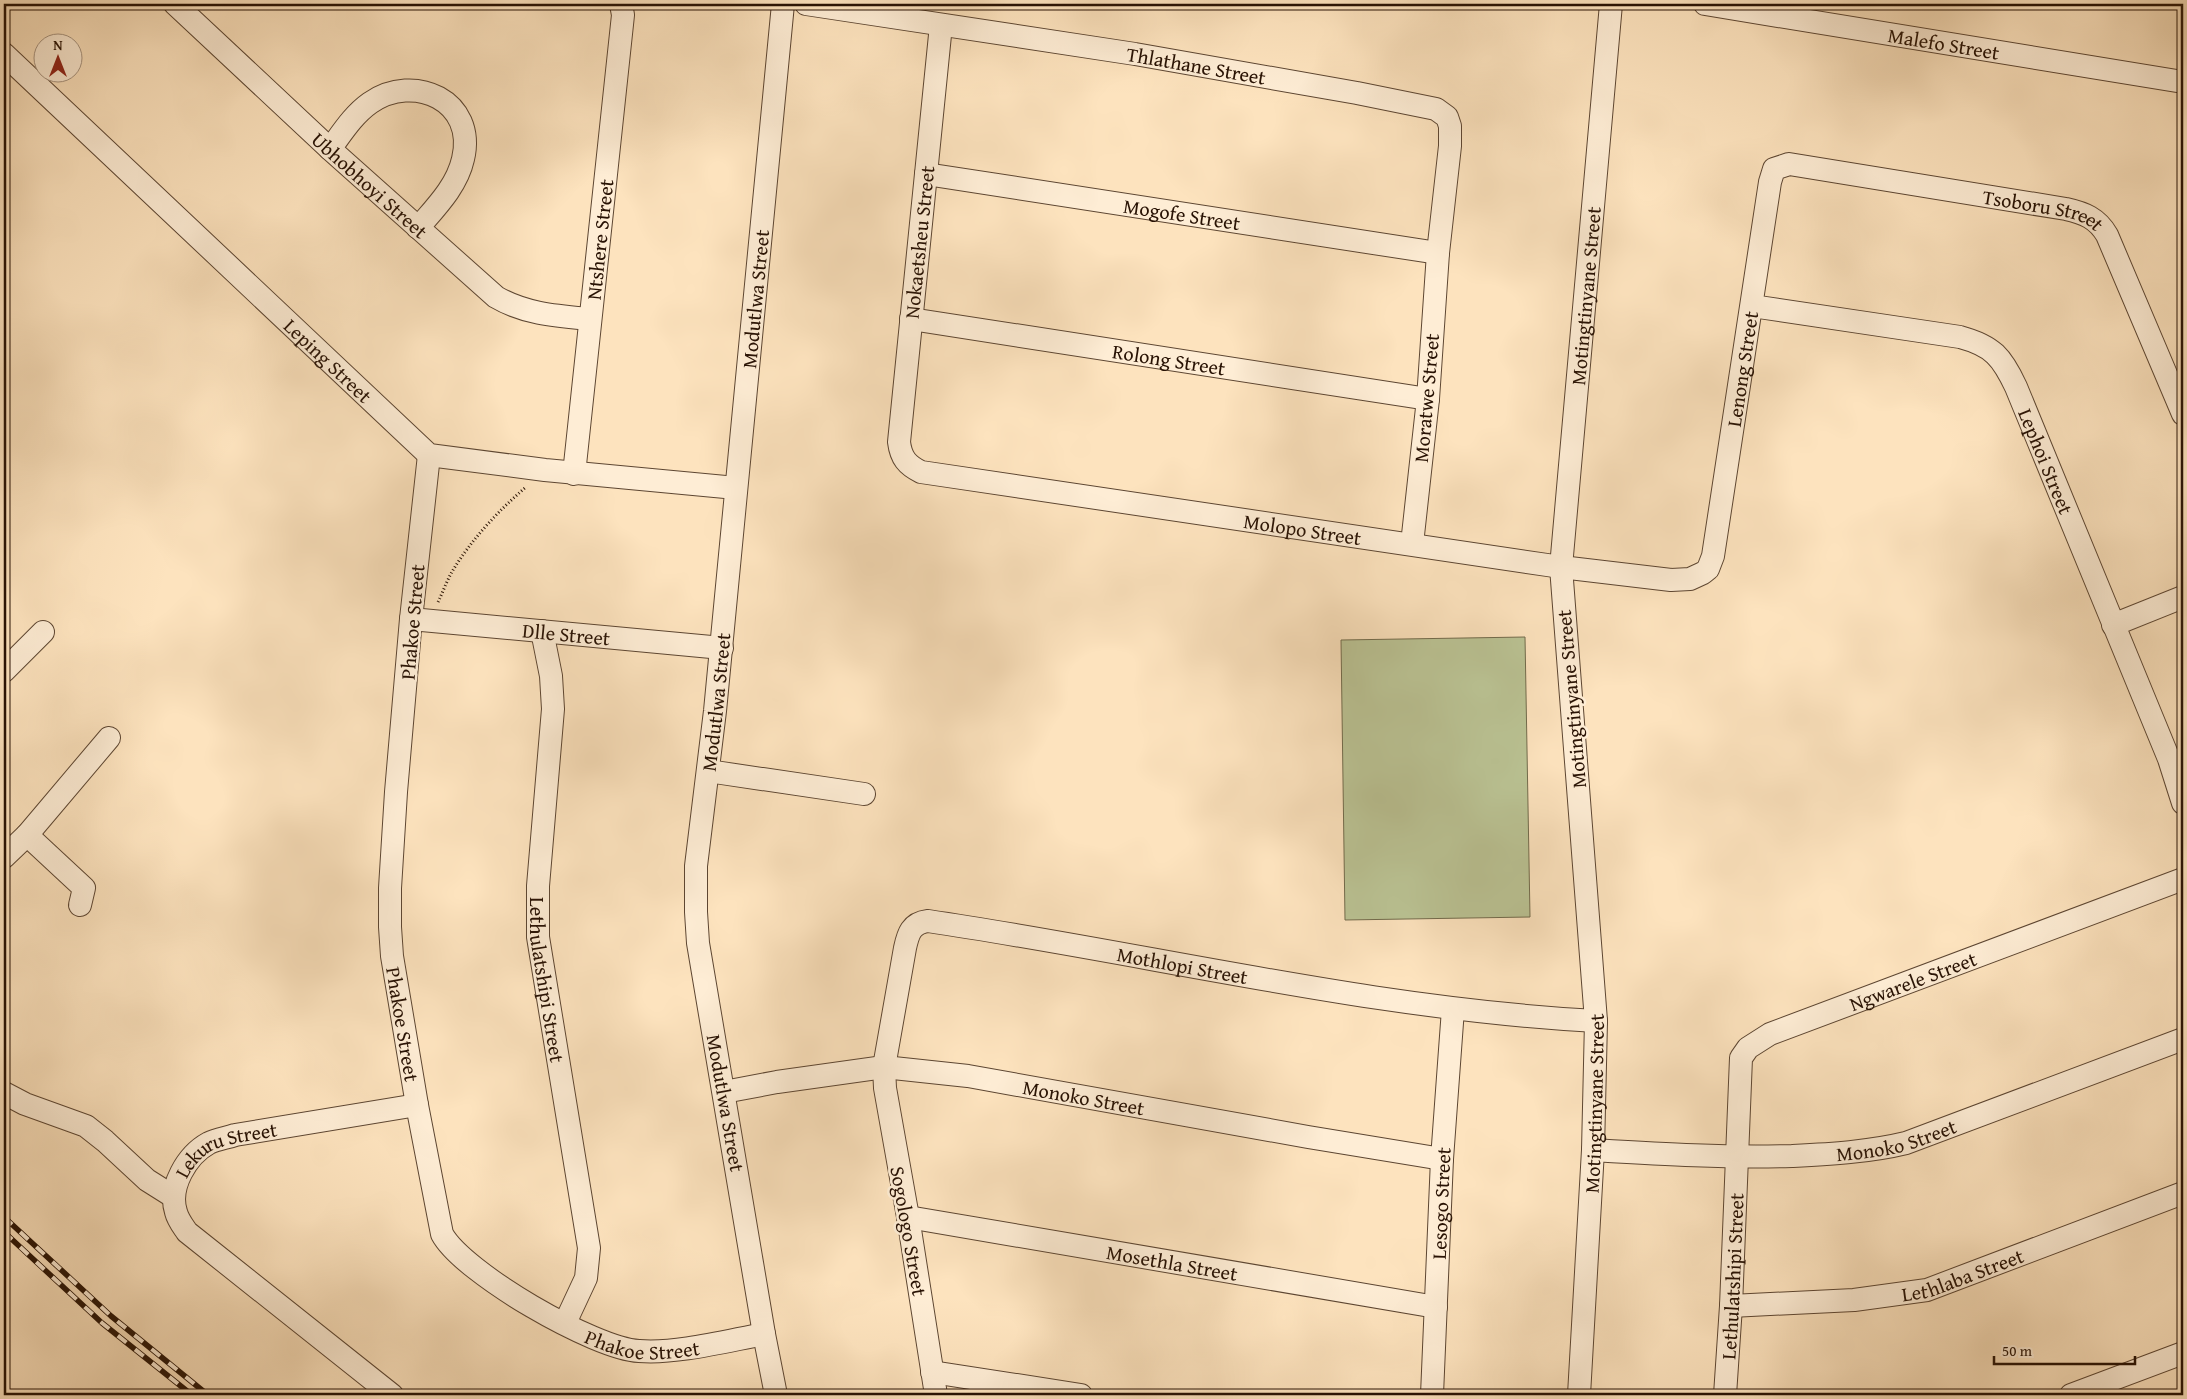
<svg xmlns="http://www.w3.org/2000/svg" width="2187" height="1399" viewBox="0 0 2187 1399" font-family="'Gentium Book Plus',serif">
	<rect width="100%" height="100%" fill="#fde3be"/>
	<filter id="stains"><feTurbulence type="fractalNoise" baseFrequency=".004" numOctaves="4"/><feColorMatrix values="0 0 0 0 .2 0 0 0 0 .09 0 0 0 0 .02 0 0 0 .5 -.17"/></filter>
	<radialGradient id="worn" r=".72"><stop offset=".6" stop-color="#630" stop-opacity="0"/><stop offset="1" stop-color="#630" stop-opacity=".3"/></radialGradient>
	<path fill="#bbc495" stroke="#726b4c" d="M1525,637l5,280 -185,3 -4,-280z"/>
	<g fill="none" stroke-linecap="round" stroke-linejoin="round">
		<g stroke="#5d4632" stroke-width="24">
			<g id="minor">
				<path id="s1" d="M175,4l155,145 166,148c29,17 61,19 94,22"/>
				<path id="s2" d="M806,4l329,50 222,39 79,16 11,8 3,9v20l-12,107 -10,146 -16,145"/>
				<path id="s3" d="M1705,4l478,78"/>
				<path id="s4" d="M941,25l-42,417c2,16 8,23 22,30l640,95 110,13 19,-1 13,-6 5,-4 5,-13 57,-374 4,-13 15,-5 277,45c18,4 31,9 41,26l76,179"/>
				<path id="s5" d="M4,54l425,401 116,15 191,18"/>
				<path d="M330,149c12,-16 23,-34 40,-46 44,-31 107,-2 93,56 -6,27 -27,48 -45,69"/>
				<path id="s6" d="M926,174l512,79"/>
				<path id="s7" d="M1752,306l208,31c33,9 42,20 56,50l153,372 14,44"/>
				<path id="s8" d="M911,319l517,80"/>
				<path id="s9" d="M429,455l-18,164 -15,173 -6,96v39l2,29 25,149 25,129c21,39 153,115 197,117 38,3 87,-10 125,-17"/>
				<path id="s10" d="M574,474l49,-459 -2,-11"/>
				<path id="s11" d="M411,619l311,29"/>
				<path d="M2113,625l70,-28"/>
				<path id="s12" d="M542,631l9,45 2,33 -15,177v51l51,311 -3,30 -21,45"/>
				<path d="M4,671l39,-39"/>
				<path d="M708,771l156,23"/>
				<path d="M27,835l57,53 -4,17"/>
				<path d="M4,857l23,-22 82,-97"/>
				<path id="s13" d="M724,1092l53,-10 107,-15 84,9 340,61 134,22"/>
				<path d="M4,1093l21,11 61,22 19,15 42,39 27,17"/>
				<path id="s14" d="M1593,1150c67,4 132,8 199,6 38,-2 77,-4 114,-13l277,-104"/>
				<path id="s15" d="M908,1217l528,90"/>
				<path id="s16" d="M1731,1306l123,-6 73,-10 256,-97"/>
				<path d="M932,1372l149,23"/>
				<path id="s17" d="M392,1395l-205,-163c-4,-6 -9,-12 -11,-20 -8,-25 11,-57 33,-69 8,-4 17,-5 26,-8l182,-30"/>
				<path id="s18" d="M776,1395l-12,-61 -66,-391 -2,-31v-46l19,-155 68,-707"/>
				<path id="s19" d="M936,1395l-28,-178 -23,-129 -1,-21 21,-119c3,-14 6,-25 23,-27 223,33 443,88 668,100"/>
				<path id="s20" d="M1432,1395l10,-236 11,-150"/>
				<path id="s21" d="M1579,1395l14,-245 3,-129 -35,-454 50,-563"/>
				<path id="s22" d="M1725,1395l6,-89 10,-248 7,-10 22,-14 413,-155"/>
				<path d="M2071,1395l112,-42"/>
			</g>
		</g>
		<path stroke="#281204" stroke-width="3" stroke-dasharray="1 2.5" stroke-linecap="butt" d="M438,602c5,-10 9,-22 15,-32 19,-31 45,-59 73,-83"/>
		<use href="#minor" stroke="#feedd5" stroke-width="22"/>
		<g stroke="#281204" stroke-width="5.5">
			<g id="rail">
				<path d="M4,1217l107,99 97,79"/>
				<path d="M4,1232l98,91 90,72"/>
			</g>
		</g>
		<use href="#rail" stroke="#feedd5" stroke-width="4" stroke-dasharray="11" stroke-linecap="butt"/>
	</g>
	<g text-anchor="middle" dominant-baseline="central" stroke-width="5" stroke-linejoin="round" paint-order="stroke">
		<g font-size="20" fill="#281204" stroke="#feedd5">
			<text stroke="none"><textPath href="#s3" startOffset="242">Malefo Street</textPath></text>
			<text stroke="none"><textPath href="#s2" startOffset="395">Thlathane Street</textPath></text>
			<text stroke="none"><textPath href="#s1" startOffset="266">Ubhobhoyi Street</textPath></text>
			<text stroke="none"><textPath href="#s6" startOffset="259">Mogofe Street</textPath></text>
			<text stroke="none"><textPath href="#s4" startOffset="1936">Tsoboru Street</textPath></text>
			<text stroke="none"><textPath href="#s10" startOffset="236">Ntshere Street</textPath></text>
			<text transform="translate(919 242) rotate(-84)">Nokaetsheu Street</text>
			<text stroke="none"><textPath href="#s21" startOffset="1102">Motingtinyane Street</textPath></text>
			<text stroke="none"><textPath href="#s18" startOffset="1106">Modutlwa Street</textPath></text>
			<text stroke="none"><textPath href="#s5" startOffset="446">Leping Street</textPath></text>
			<text stroke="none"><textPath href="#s8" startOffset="261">Rolong Street</textPath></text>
			<text stroke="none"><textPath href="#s4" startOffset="1459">Lenong Street</textPath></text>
			<text transform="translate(1426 398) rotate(-85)">Moratwe Street</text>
			<text stroke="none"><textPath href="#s7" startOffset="369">Lephoi Street</textPath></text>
			<text stroke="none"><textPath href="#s4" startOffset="844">Molopo Street</textPath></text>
			<text transform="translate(412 622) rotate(-85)">Phakoe Street</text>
			<text stroke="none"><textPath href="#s11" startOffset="156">Dlle Street</textPath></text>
			<text transform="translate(1571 699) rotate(-95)">Motingtinyane Street</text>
			<text stroke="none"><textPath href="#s18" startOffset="701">Modutlwa Street</textPath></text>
			<text stroke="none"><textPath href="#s19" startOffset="750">Mothlopi Street</textPath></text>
			<text stroke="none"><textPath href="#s12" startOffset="351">Lethulatshipi Street</textPath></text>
			<text stroke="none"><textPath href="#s22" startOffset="528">Ngwarele Street</textPath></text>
			<text stroke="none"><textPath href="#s9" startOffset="572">Phakoe Street</textPath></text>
			<text stroke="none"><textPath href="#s13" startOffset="364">Monoko Street</textPath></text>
			<text transform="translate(726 1103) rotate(80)">Modutlwa Street</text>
			<text stroke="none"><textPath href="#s21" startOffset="292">Motingtinyane Street</textPath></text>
			<text stroke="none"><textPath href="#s14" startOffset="305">Monoko Street</textPath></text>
			<text stroke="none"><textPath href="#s17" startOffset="379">Lekuru Street</textPath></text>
			<text stroke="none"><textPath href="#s20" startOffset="192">Lesogo Street</textPath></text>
			<text transform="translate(909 1231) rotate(80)">Sogologo Street</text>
			<text stroke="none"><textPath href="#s15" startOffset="268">Mosethla Street</textPath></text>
			<text stroke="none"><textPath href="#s16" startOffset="235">Lethlaba Street</textPath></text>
			<text stroke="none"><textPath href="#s22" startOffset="119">Lethulatshipi Street</textPath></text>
			<text stroke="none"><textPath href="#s9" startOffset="1021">Phakoe Street</textPath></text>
		</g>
	</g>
	<rect width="2187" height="1399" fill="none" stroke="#fde3be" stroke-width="20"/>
	<rect x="5" y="5" width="2177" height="1389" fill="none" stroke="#281204" stroke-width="2.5"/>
	<rect x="10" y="10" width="2167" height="1379" fill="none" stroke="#281204"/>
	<g transform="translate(58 58)"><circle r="24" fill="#feedd5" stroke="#a89581"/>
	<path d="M0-4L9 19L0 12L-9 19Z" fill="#8f2418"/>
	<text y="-8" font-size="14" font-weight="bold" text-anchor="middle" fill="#281204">N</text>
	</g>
	<path d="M1994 1356v8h141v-8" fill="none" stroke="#281204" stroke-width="2.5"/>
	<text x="2002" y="1356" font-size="15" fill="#281204" stroke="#feedd5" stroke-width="4" paint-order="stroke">50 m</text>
	<rect width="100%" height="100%" filter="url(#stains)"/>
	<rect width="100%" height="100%" fill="url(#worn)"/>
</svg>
